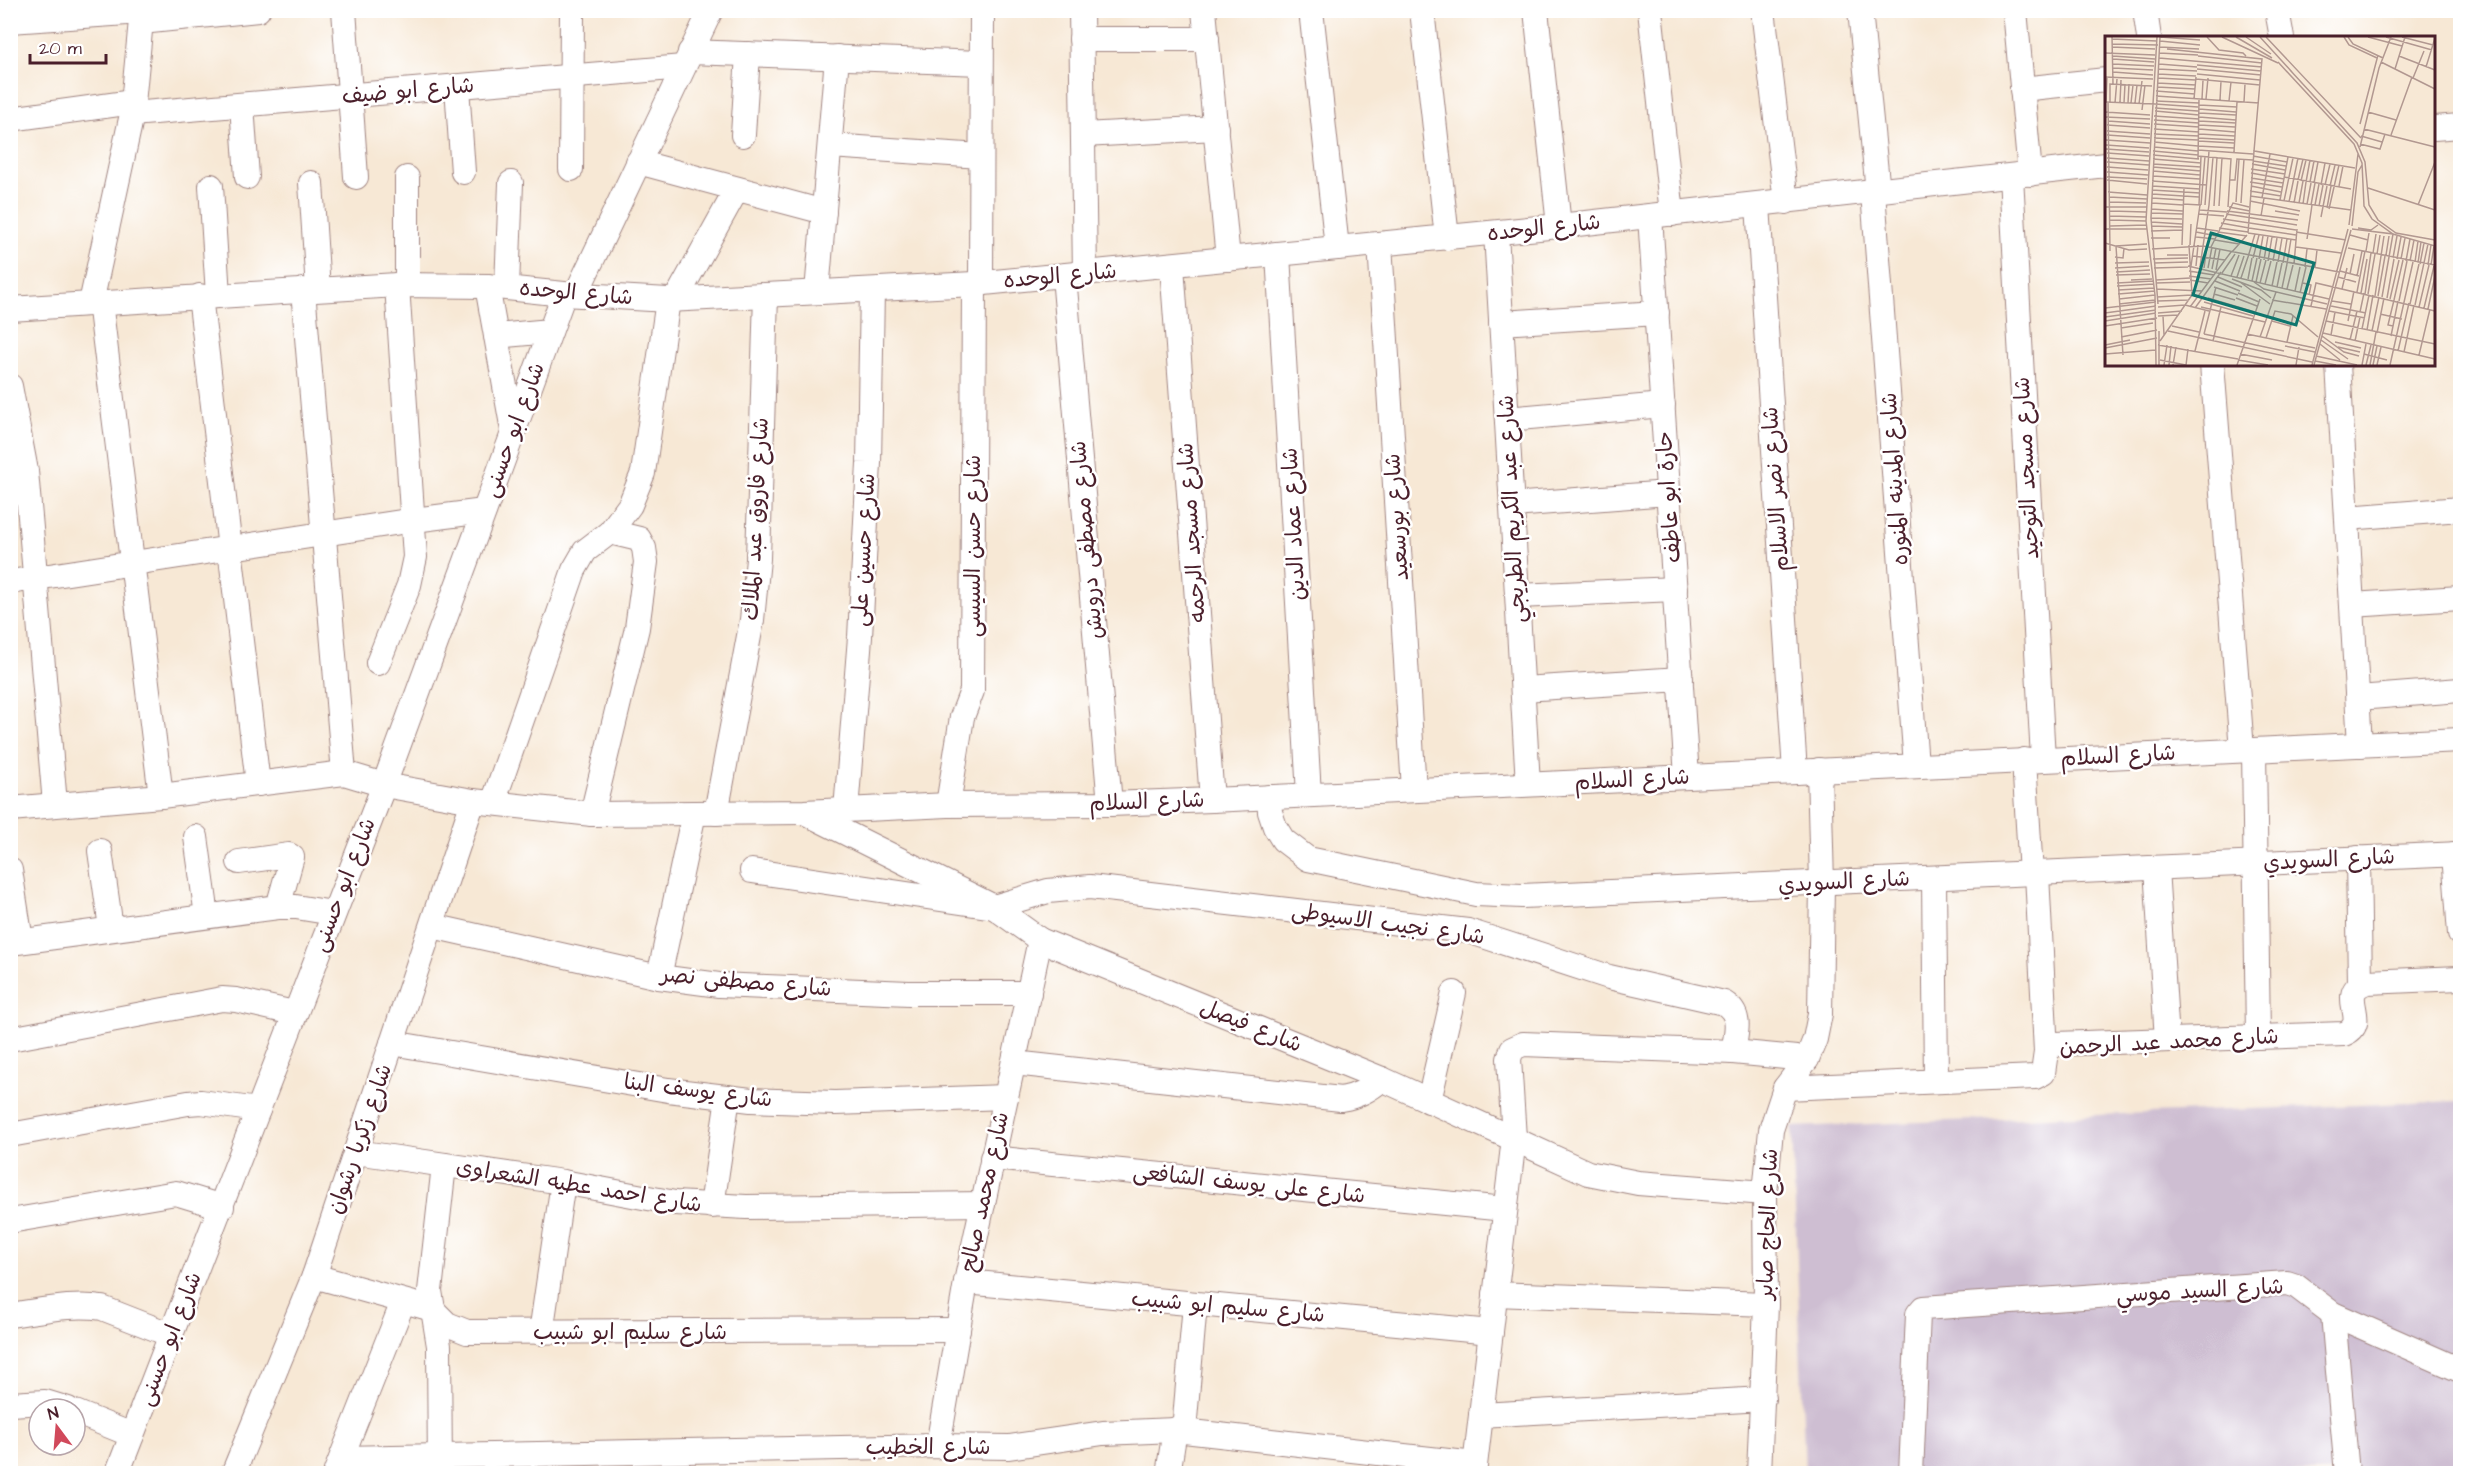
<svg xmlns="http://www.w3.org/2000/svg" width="2471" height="1484" viewBox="0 0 2471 1484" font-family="'Architects Daughter','Playpen Sans Arabic',sans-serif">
	<rect width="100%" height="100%" fill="#fff"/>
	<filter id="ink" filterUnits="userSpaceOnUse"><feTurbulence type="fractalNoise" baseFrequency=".0167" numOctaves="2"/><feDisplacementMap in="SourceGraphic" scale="12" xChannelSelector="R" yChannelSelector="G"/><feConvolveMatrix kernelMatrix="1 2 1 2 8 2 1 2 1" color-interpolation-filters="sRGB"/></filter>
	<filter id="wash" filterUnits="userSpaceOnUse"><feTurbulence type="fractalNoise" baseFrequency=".008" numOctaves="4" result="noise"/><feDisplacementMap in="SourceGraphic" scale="24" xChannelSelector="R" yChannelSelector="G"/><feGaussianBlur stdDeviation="1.35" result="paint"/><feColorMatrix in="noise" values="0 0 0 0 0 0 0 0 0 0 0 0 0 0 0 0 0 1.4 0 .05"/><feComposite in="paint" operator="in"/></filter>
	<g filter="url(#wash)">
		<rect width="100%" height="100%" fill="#f7e8d5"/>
		<path fill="#cebed2" d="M2460,1101v372h-655l-13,-346z"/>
	</g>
	<g filter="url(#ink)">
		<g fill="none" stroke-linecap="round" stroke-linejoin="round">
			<g stroke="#a08480" stroke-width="26">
				<g id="minor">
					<path d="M344,10l12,167"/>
					<path d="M1081,10l4,264"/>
					<path d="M1204,10l24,249"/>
					<path d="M1311,10l26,238"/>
					<path d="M1422,10l25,228"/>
					<path d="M1536,10l23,216"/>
					<path d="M1650,10l22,204"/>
					<path d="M1763,10l23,192"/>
					<path d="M1860,10l18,182"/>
					<path d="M2015,10l15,164"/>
					<path d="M2145,10l4,28"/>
					<path d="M2277,10l5,28"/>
					<path d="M10,21l132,-9"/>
					<path d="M141,22l117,-12"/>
					<path d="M1081,39h126"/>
					<path d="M690,52l291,11"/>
					<path d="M457,87l6,85"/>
					<path d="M2022,89l84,-9"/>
					<path d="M242,105l5,72"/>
					<path d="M132,114l551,-47"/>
					<path d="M10,119l123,-17"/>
					<path d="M2434,128l26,-2"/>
					<path d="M743,135l5,-81"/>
					<path d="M1083,135l133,-7"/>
					<path d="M830,146l151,10"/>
					<path d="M638,162l186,50"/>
					<path d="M571,169l1,-159"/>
					<path d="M2011,176l32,583"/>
					<path d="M407,178v107"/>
					<path d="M311,183l7,106"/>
					<path d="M211,186l7,109"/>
					<path d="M1873,192l43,573"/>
					<path d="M1758,205l37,567"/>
					<path d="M1650,216l37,561"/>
					<path d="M1496,233l32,551"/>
					<path d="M1380,244l34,546"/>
					<path d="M1278,254l31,541"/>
					<path d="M1172,266l40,534"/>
					<path d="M1064,276l46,528"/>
					<path d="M981,284l1,-274"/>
					<path d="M487,286l26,145"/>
					<path d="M507,287l4,-104"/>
					<path d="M303,290l41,483"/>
					<path d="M817,292l20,-235"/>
					<path d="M576,294l135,-284"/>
					<path d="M200,296l58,488"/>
					<path d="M676,299l61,-110"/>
					<path d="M100,302l61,494"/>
					<path d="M91,303l41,-189 10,-104"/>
					<path d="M10,309l387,-24 90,1 77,8 104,6 306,-16 585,-58 547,-61"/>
					<path d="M1501,323l156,-10"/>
					<path d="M496,336l54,-5"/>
					<path d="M2212,364l30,386"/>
					<path d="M2338,364l22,381"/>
					<path d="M10,386l16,85 29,333"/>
					<path d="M1507,419l156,-14"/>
					<path d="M1512,505l156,-12"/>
					<path d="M2347,518l113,-9"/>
					<path d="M10,582l404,-62 70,-9"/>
					<path d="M1518,596l157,-7"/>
					<path d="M2352,605l108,-7"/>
					<path d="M378,663l31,-78 6,-28 -18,-272"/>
					<path d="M1523,689l158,-10"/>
					<path d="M2358,698l102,-8"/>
					<path d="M2254,750l4,287"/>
					<path d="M2024,760l7,114"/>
					<path d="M1269,797l1,15 5,15 8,13 25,19 168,35 46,2 938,-42"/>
					<path d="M493,803l81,-233 11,-19 25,-19 20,-27 13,-32 25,-173"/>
					<path d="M948,805l14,-88 10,-26 2,-407"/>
					<path d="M10,809l151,-13 183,-23 40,12 89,16 119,13 212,-2 144,-7 162,-1 102,-4 1248,-60"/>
					<path d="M846,810l14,-173 9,-174 3,-173"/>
					<path d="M716,813l36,-193 6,-61 8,-264"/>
					<path d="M806,813l188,94 46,33 342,139 206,94 50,10 127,10"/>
					<path d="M592,814l45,-186 9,-66 -2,-14 -5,-9 -29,-7"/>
					<path d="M196,837l11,79"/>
					<path d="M100,851l11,77"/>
					<path d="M2454,854l6,80"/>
					<path d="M2358,858l2,126"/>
					<path d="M239,862l50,-7 3,2 -14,50"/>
					<path d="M2156,868l11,172"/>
					<path d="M10,870l11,71"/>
					<path d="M752,871l242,36 54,-16 42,-4 378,44 141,46 115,26c19,12 12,30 9,49"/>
					<path d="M2037,874l9,178"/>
					<path d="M1934,878l2,203"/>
					<path d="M432,926l227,51 60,8 190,8h120"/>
					<path d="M10,943l268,-36h18l37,6"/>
					<path d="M659,977l35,-164"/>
					<path d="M10,1039l212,-40 14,1 58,13"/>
					<path d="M392,1043l276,47 83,10 84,3 171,-6"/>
					<path d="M1014,1063l327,36c17,-3 28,-9 41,-20"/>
					<path d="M1785,1088l250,-11 8,-4 3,-21 9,-8 289,-10c29,-12 -10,-41 23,-52l93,-4"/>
					<path d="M1429,1101l25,-108"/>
					<path d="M10,1135l178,-32 13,-1 57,8"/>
					<path d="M356,1152l207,30 112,21 71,4 237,-3"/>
					<path d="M992,1158l513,51"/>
					<path d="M712,1206l16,-109"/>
					<path d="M10,1221l166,-28 46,14"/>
					<path d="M314,1276l118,33 15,15 20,8 491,-2"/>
					<path d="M966,1282l525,50"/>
					<path d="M1495,1294l271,10"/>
					<path d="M2333,1314l14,160"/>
					<path d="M10,1315c31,-4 62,-12 92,-7l69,27"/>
					<path d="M541,1333l22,-151"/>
					<path d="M10,1404l35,-2 23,7"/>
					<path d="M75,1412l57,23"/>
					<path d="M1481,1415l282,-16"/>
					<path d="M938,1446l28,-164 74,-342"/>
					<path d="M342,1458l596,-12 71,1 94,-14 72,-3 300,34"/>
					<path d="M336,1471l67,-169"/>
					<path d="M117,1474l267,-689 180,-491"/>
					<path d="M233,1474l81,-198 159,-475"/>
					<path d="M440,1474l-1,-128 -9,-55 14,-126"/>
					<path d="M1168,1474l7,-44 8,-5 2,-6 10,-115"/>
					<path d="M1474,1474l40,-336 -5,-79 3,-10 11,-5 210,8 74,7"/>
					<path d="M1759,1474l7,-170 -1,-111 6,-63 14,-42 22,-29 8,-20 5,-25 2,-130 -3,-114"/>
					<path d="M1911,1474l7,-160 5,-6 364,-25 9,3 37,28 127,56"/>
				</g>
			</g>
			<use href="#minor" stroke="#fff" stroke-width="24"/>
		</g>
	</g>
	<g text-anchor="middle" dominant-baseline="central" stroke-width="5" stroke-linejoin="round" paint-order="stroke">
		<g font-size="22" fill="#4a1f2b" stroke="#fff">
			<text transform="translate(408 91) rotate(-5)">شارع ابو ضيف</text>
			<text transform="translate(1544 228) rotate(-6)">شارع الوحده</text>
			<text transform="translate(1060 276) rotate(-5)">شارع الوحده</text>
			<text transform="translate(576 293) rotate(5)">شارع الوحده</text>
			<text transform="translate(514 430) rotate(-70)">شارع ابو حسنى</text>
			<text transform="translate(2027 468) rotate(-93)">شارع مسجد التوحيد</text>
			<text transform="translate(1895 479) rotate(-94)">شارع المدينه المنوره</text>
			<text transform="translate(1776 489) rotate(-94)">شارع نصر الاسلام</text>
			<text transform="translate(1669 497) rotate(-94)">حارة ابو عاطف</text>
			<text transform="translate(1512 509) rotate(-93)">شارع عبد الكريم الطريجي</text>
			<text transform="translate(1397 517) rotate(-94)">شارع بورسعيد</text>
			<text transform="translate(756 519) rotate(-87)">شارع فاروق عبد الملاك</text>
			<text transform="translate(1294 524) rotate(-93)">شارع عماد الدين</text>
			<text transform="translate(1192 533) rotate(-94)">شارع مسجد الرحمه</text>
			<text transform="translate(1087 540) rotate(-95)">شارع مصطفى درويش</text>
			<text transform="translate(973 546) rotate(-90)">شارع حسن السيسى</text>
			<text transform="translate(864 550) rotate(-87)">شارع حسين على</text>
			<text transform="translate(2118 756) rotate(-3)">شارع السلام</text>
			<text transform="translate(1632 780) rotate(-3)">شارع السلام</text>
			<text transform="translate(1147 802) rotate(-2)">شارع السلام</text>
			<text transform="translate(2329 860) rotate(-3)">شارع السويدي</text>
			<text transform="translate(1844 882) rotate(-3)">شارع السويدي</text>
			<text transform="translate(344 885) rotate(-69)">شارع ابو حسنى</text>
			<text transform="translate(1388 924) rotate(8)">شارع نجيب الاسيوطى</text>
			<text transform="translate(746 982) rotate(5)">شارع مصطفى نصر</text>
			<text transform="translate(1251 1026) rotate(22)">شارع فيصل</text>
			<text transform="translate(2169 1042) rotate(-3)">شارع محمد عبد الرحمن</text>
			<text transform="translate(698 1091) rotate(7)">شارع يوسف البنا</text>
			<text transform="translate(360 1139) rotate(-71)">شارع زكريا رشوان</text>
			<text transform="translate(1249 1184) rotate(6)">شارع على يوسف الشافعى</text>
			<text transform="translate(579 1186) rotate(9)">شارع احمد عطيه الشعراوى</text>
			<text transform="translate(985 1192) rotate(-78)">شارع محمد صالح</text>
			<text transform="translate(1768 1224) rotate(-88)">شارع الحاج صابر</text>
			<text transform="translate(2200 1291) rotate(-3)">شارع السيد موسي</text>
			<text transform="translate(1228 1307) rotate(5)">شارع سليم ابو شبيب</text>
			<text x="630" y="1332">شارع سليم ابو شبيب</text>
			<text transform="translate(170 1339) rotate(-69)">شارع ابو حسنى</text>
			<text x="928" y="1447">شارع الخطيب</text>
		</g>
	</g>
	<g transform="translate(2105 36)">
		<rect width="330" height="330" fill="#f7e8d5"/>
		<path fill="none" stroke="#b29891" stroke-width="1.5" d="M7,1l1,47M55,1l40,3M102,1l12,13 24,3 3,3M117,1l56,26M131,1l36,21M141,1l25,17M155,1l32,35M161,1l95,101M239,1l5,8 28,13M243,1l5,7 30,14M263,1l34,9M281,1l46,13M297,1l31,8M7,3l45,2M55,5l40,4M7,8l46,1M7,11l43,2M55,11l39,2M62,13l95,10 -8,92M0,17l50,2M54,17l39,2M8,20l42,3M93,20l64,7M294,20l36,14M54,22l103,9M8,23l41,3M173,26l76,82 8,19 2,43 8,13 21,15 42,12M276,26l54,27M8,28l41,2M54,28l38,3M92,29l64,6M321,31l9,-29M8,32l40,2M53,33l39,2M92,33l64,6M290,33l10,-32M185,34l67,73 8,19 4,43 9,15 18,13 39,7M8,36l40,3M53,38l38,2M92,38l63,6M0,41l48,2M53,42l38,2M308,42l11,-27M91,43l64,6M52,47l39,2M52,51l38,2M51,55l39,3M51,60l103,7M89,63l2,-22M97,63l1,-19M101,63l2,-21M115,64l1,-19M51,65l43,2M124,65l2,-19M0,66l50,2M1,66l1,-25M3,66l2,149M5,66v-18l42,2M15,66l1,-22M139,66l1,-18M10,67l2,-24M19,67l1,-19M23,67l1,-19M26,67l2,-18M30,67l2,-18M34,68l3,-23M50,68l43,3M94,69l38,2M50,72l43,3M94,73l37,3M37,74l3,-25M50,75l44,4M0,76l45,3M263,76l28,8M94,77l37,2M49,80l45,3M0,81l45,2M94,81l37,3M49,84l45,3M3,85l42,3M94,85l37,2M49,88l45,3M255,88l18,-69M2,89l43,3M94,89l36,2M49,93l45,3M94,93l36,3M259,93l71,18M2,95l43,3M49,98l45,2M94,98l36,2M2,99l43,3M286,99l21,-58M256,100l21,6M49,102l44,2M93,102l37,2M1,104l44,3M93,105l36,2M49,106l44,4M255,108l20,5 5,-15M1,109l43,3M93,110l36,2M49,111l44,4M255,111l19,-79 12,-31M1,113l43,3M93,114l55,4M48,115l45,4M129,116l3,-50M2,117l42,3M48,119l46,4M93,120l33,3 -3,48M148,120l34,6M2,122l42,3M48,123l48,4M93,123l1,-60M148,125l33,5M2,126l42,3M48,128l48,3M147,128l33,6M2,131l41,3M48,131l48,4M146,133l34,5M48,135l47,4M2,136l41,3M146,137l33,6M48,140l47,3M2,141l40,2M179,141l67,12M146,142l32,5M2,144l40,4M125,144h5l2,-21 16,1M193,144l5,-21M47,145l55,4M196,145l5,-21M145,146l32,5M201,146l4,-22M205,146l4,-21M209,147l4,-21M216,149l4,-22M220,149l5,-21M47,150l48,3M146,150l30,6M225,150l5,-21M234,150l4,-20M263,152l67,22M47,154l48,3M145,155l31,5M3,156l39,3M47,158l47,3M145,160l101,14M4,161l38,2M47,162l31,2M157,162l8,-44M175,164l8,-43M145,165l50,10M179,165l9,-43M4,166l37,1M131,166l3,-43M184,166l9,-44M47,167l31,2M136,167l3,-44M189,167l4,-22M194,167l4,-22M78,168l18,1M198,168l3,-22M202,168l4,-21M94,169l2,-49M96,169l4,-49M100,169l4,-54M104,169l4,-48M206,169l4,-22M210,169l4,-21M313,169l17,-43M109,170l3,-49M114,170l3,-48M214,170l4,-21M0,171h42M124,171l21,4M222,172l4,-22M46,173l32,2M224,173l10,-44M95,174l27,2M5,175l36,1M122,175l71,9M170,175l24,4M46,177l32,1M94,178l25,2M121,178l71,11M5,180l36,1M156,180l3,-18M216,181l6,-31M46,182l31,1M118,183l73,11M5,184l36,1M46,186l31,2M116,187l28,5M244,189l9,-71M5,190l36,-1M46,190l31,1M247,190l6,-54 4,-7M92,192l21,3M114,192l29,4M144,192l47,7M253,192l13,2 7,-5M0,193h42M247,193l41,5 -4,23M46,195l31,-1M91,196l21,4M113,196l29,4M191,196l50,8M143,197l6,-82 101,17M143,197l48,7M245,199l18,5M112,200l25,5M91,201l19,2M46,202h19M202,203l5,-34M110,204l24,4M0,207l24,7 18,-1M77,209l2,-57M85,209l1,-21M106,211l22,-44 16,4M191,211l45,6M243,212l87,17M47,213l51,-3 136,26M261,215l3,-18M127,216l15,-17M268,217l3,-19M272,218l3,-19M62,219h21M281,219l3,-19M88,220l32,4M10,221l8,1 1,-10M143,221l7,-23M148,222l6,-23M288,222l4,-22M48,223l35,-1M154,223l4,-23M292,223l4,-22M296,223l4,-21M159,224l4,-24M163,225l4,-24M168,225l4,-23M301,225l4,-22M305,225l4,-21M173,226l4,-24M310,226l3,-21M10,227l34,-1M49,227l34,-1M178,227l4,-24M313,227l3,-21M182,228l4,-25M189,228l3,-35M315,228l4,-21M323,229l3,-20M326,229l3,-19M83,230l141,33M86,230l9,-61M91,230l2,-21M95,231l9,-62M200,231l2,-18M10,232l34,-2M49,232l34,-1M99,232l3,-22M103,232l4,-21M210,232l2,-18M107,233l4,-21M111,234l4,-21M84,235l25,4M235,235l19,5M11,236l34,-2M117,237l13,-19M245,238l4,-20M11,239l34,-1M84,240l22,3M126,240l8,-21M252,240l5,-25M113,241l24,10M132,241l7,-21M233,241l18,5M136,242l7,-21M127,243l29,11 10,8M143,243l4,-21M26,244l21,-1M51,244l34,-2M85,244l18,3M110,245l25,10M147,245l5,-23M135,246l30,22M149,246l10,7 63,15M151,246l5,-23M12,247l36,-2M51,247l34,-1M155,247l6,-23M198,247l8,2 -2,10M160,248l6,-23M12,250l37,-2M167,250l5,-24M109,251l24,8M172,251l5,-24M177,252l5,-24M52,253l45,2M182,253l6,-24M237,253l5,-21M13,254l36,-2M190,255l5,-24M252,256l8,-41M133,257l21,9M195,257l6,-26M256,257l6,-34M13,258l37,-3M109,258l21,6M260,258l6,-41M263,258l7,-40M270,260l9,-60M273,260l7,-40M52,261l35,-2M277,261l7,-40M103,262l47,14M131,262l21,8M282,262l7,-39M14,263l36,-4M285,263l9,-39M167,264l54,9M289,264l9,-40M53,265l31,-1M227,265l19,3M294,265l8,-40M99,266l49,14M14,268l36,-4M53,268l-7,-86 9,-181M305,268l9,-40M310,269l13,-61M206,270l5,-23 119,28M226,270l35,7M53,271l27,-2 24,6M85,271l41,-55M96,271l64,15M314,271l10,-42M0,272l51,-6M90,272l26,-36M319,272l10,-42M323,273l7,-33M224,275l36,7M255,276l4,-19M0,277l51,-7M53,277l24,-2M275,278l22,5M53,280l20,-1M58,280l1,19M0,281l51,-7M0,285l51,-8M167,285l18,5M221,285l109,23M243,285l6,-30M0,290l52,-8M67,290l27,6M288,290l-5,-1 6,-25M16,292l32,-5M257,293l7,-34M262,294l6,-35M54,295v34M63,295l144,31M267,295l7,-34M218,297l112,26M272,297l7,-35M99,298l80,17M99,298l12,-47M142,298l68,14M226,299l4,-23M217,300l22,16 15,4M286,300l7,-35M16,301l36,-7M155,301l16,-45M161,302l9,-27 16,3 27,23M216,304l27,19M245,304l7,-29M55,305l32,-46 -3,-50M108,305l8,-34M250,305l5,-24M182,306l6,-26M230,306l26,6M215,308l20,16M0,309l25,-5M53,309l80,14M180,310l30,6M233,311l22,5M0,312l52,-10M90,315l10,-40M293,315l11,-48M299,316l10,-47M0,318l51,-4M135,318l32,6M259,318l23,6M18,319l-7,-109 31,-2M314,319l11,-46M211,320l41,9M55,324l26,5 2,-16M133,324l30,5M210,325l21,4M51,329l-1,-70 -9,-74 11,-184M59,329l3,-20M64,329l2,-19M68,329l3,-18M132,329l23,-66M191,329l3,-18M207,329l36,-136M209,329l37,-135M257,329l4,-21M261,329l5,-20M265,329l6,-33M268,329l4,-19M272,329l4,-18M285,329l23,-103"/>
		<path fill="#0f766e" fill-opacity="0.15" stroke="#0f766e" stroke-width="3" d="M106,197l103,30 -18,62 -103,-30z"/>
		<rect width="330" height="330" fill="none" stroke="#4a1f2b" stroke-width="3"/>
	</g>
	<rect width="2471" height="1484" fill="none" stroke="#fff" stroke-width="36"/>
	<g transform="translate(57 1427) rotate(344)"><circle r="28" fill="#ffffff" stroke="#b7a5aa" stroke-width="1.5"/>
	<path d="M0-4.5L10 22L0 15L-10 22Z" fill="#d1495b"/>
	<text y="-9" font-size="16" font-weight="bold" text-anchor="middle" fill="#4a1f2b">N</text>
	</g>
	<path d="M30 54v9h76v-9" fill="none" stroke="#4a1f2b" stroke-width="3"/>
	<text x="39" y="54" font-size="18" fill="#4a1f2b" stroke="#ffffff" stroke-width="4.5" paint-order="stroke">20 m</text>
</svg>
